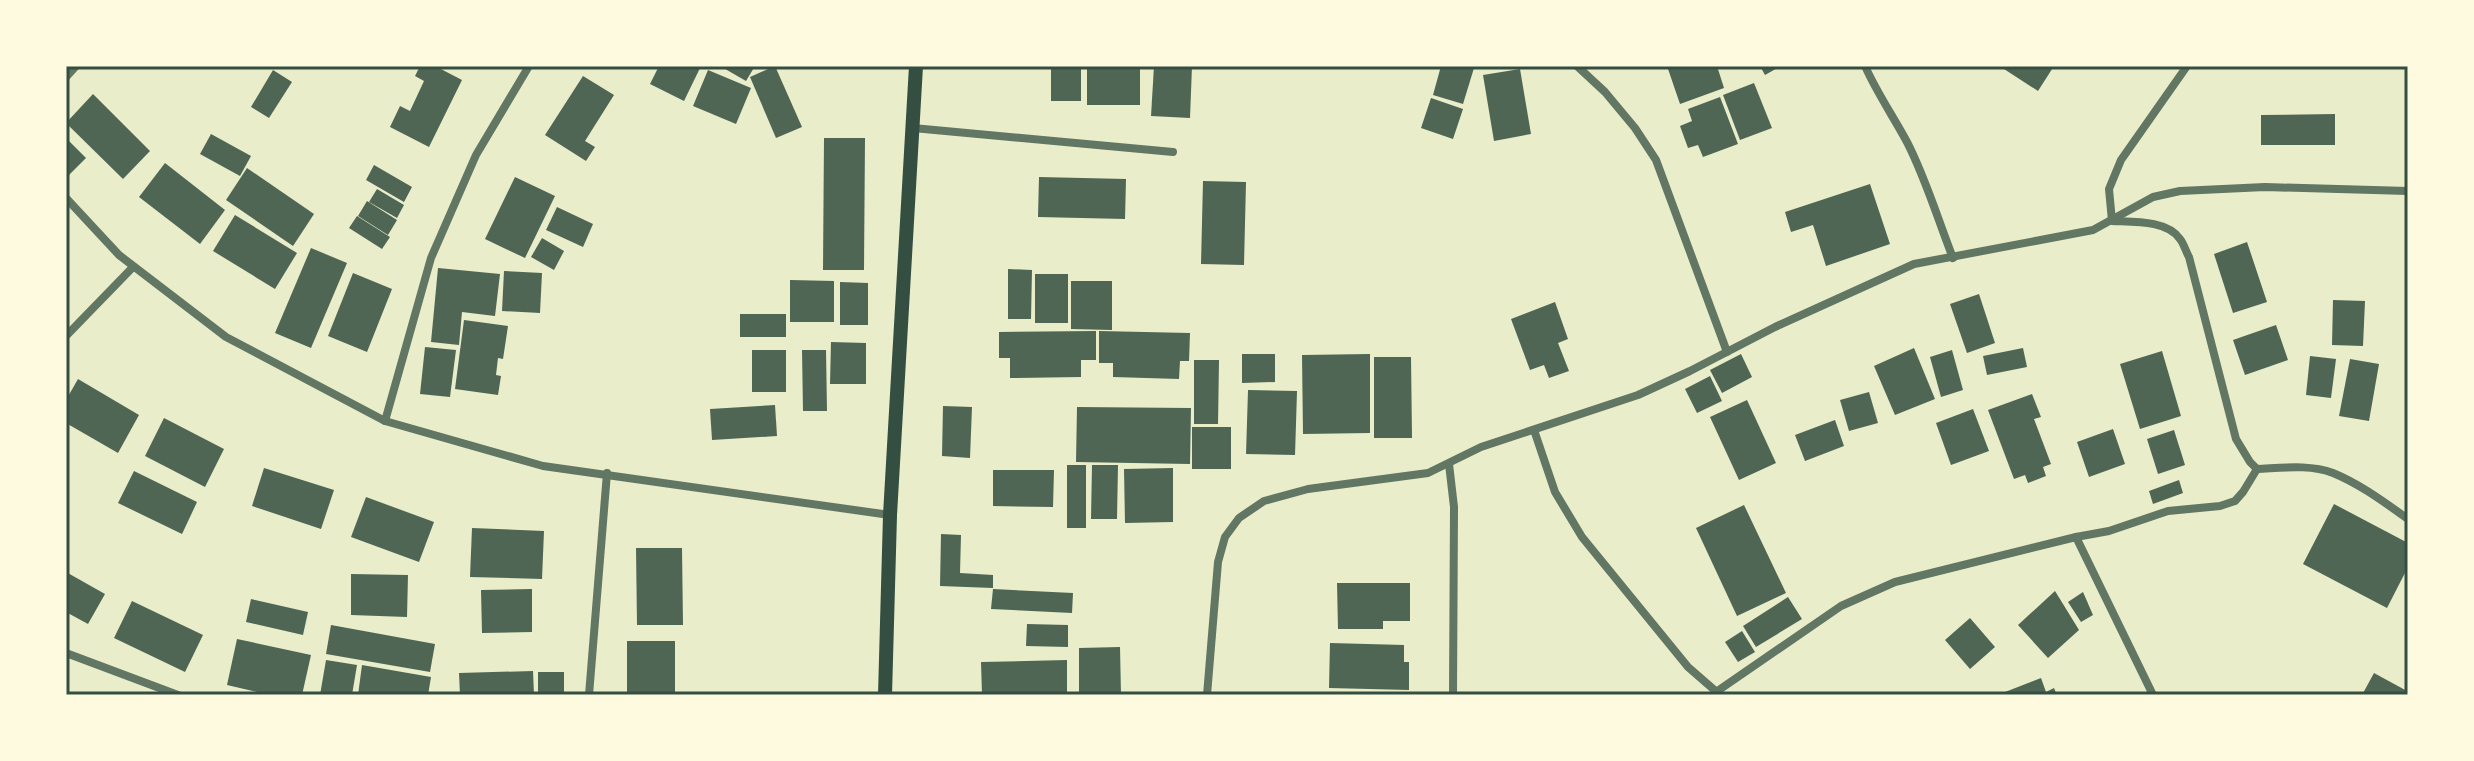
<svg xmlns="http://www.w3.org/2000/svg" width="2474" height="761" viewBox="0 0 2474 761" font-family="Rubik,sans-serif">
	<rect width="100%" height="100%" fill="#e9edc9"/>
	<g fill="#4f6655">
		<path d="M420,66h15l27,14 -33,67 -39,-20 10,-21 10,5 14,-30 -9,-5z"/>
		<path d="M659,66h42l-17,35 -34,-17z"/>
		<path d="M720,66h35l-9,15z"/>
		<path d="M775,66l27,61 -26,11 -26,-61z"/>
		<rect x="1051" y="66" width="30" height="35"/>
		<rect x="1087" y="66" width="53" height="39"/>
		<path d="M1154,66h38l-2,52 -39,-2z"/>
		<path d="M1441,66l33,2 -11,36 -30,-9z"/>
		<path d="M1667,66h50l7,22 -44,16z"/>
		<path d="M1760,66h21l-16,9z"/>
		<path d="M2006,66h48l-16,25 -34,-22z"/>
		<path d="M1520,69l11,65 -37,7 -11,-66z"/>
		<path d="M273,70l19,12 -23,36 -18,-11z"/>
		<path d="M708,70l43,18 -15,36 -43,-18z"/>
		<path d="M583,76l31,19 -29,46 10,6 -9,14 -41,-26z"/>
		<path d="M1754,83l18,45 -32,12 -17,-45z"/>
		<path d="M93,94l57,57 -27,28 -57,-56z"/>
		<path d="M1720,97l18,47 -35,13 -5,-12 -10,3 -8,-22 12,-5 -4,-12z"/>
		<path d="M1431,98l32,11 -10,30 -32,-11z"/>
		<path d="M2335,114v31h-74v-30z"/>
		<path d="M211,134l40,22 -11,20 -40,-22z"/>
		<path d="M66,138l20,20 -20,20z"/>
		<path d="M824,138h41l-1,132h-41z"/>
		<path d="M165,163l60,47 -25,34 -61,-47z"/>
		<path d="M374,165l38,22 -8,15 -38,-22z"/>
		<path d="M247,168l67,46 -21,32 -67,-46z"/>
		<path d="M515,177l40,19 -30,62 -40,-19z"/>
		<path d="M1039,177l87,2 -1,40 -87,-2z"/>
		<path d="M1203,181l43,1 -2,83 -43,-1z"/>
		<path d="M1870,184l20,60 -64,22 -13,-41 -22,7 -6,-20z"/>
		<path d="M377,189l27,16 -7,13 -28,-16z"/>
		<path d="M367,201l30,19 -9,15 -30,-19z"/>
		<path d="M557,207l36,17 -10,23 -37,-17z"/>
		<path d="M235,215l62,38 -22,36 -62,-38z"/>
		<path d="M357,216l33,21 -8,12 -33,-21z"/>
		<path d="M542,238l22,13 -10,19 -23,-13z"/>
		<path d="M2247,242l20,60 -34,11 -19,-59z"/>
		<path d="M311,248l36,15 -36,85 -36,-15z"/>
		<path d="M438,268l62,6 -5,42 -33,-4 -3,33 -28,-3z"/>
		<path d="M1008,269l24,1 -1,49h-23z"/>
		<path d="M504,271l38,2 -2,40 -38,-2z"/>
		<path d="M353,273l39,16 -25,63 -39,-16z"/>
		<rect x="1035" y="274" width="33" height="49"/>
		<path d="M790,280l44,1v41h-44z"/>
		<path d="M1071,281h41v49l-41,-1z"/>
		<path d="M840,282l28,1v42h-28z"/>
		<path d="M1979,294l16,49 -28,10 -17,-49z"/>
		<path d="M2333,300l32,1 -2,45 -31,-1z"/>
		<path d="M1555,302l13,37 -10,4 11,28 -20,7 -5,-13 -14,5 -19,-51z"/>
		<rect x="740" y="314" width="46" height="23"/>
		<path d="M464,320l44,6 -5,33 -5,-1 -2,17 5,1 -3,19 -43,-6z"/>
		<path d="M2276,325l12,35 -43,15 -12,-35z"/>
		<path d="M1096,331v29h-15v17l-71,1v-20h-11v-26z"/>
		<path d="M1099,331l91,2 -1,28h-9l-1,18 -66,-2v-14h-14z"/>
		<path d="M831,342l35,1v41h-36z"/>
		<path d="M425,347l31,3 -6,47 -30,-3z"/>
		<path d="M1914,348l21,51 -40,16 -21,-49z"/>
		<path d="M2023,348l4,19 -40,8 -4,-19z"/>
		<rect x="752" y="350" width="34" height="42"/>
		<path d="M802,350h24l1,61h-24z"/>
		<path d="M1952,350l11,40 -22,7 -11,-40z"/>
		<path d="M2162,351l19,65 -41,13 -20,-65z"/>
		<path d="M1242,354h33v28l-33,1z"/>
		<path d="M1370,354v79l-67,1 -1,-79z"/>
		<path d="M1741,354l11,23 -30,16 -12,-23z"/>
		<path d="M2310,356l26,3 -5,39 -25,-3z"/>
		<path d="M1374,357h37l1,81h-38z"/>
		<path d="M2350,359l29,5 -10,57 -30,-5z"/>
		<path d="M1194,360h25l-1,64h-24z"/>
		<path d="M1710,376l12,25 -25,12 -12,-24z"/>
		<path d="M78,379l61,36 -21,38 -52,-30v-23z"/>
		<path d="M1248,390l49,1 -2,64 -49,-1z"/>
		<path d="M1869,392l9,31 -29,8 -9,-31z"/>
		<path d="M2032,394l9,23 -7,2 17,45 -8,3 3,9 -18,7 -3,-8 -11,4 -26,-69z"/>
		<path d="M1747,400l29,63 -37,17 -29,-63z"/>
		<path d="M775,405l2,31 -65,4 -2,-31z"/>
		<path d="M943,406l29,1 -2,51 -28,-2z"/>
		<path d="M1077,407l114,1 -1,56 -114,-2z"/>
		<path d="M1973,409l16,42 -38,14 -15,-42z"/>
		<path d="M164,418l60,31 -19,38 -60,-31z"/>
		<path d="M1835,420l9,26 -39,15 -10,-26z"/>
		<rect x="1192" y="427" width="39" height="42"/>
		<path d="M2113,429l12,35 -36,13 -12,-35z"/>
		<path d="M2174,430l11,35 -27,9 -11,-35z"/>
		<rect x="1067" y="465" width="19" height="63"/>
		<path d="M1092,465h26l-1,54h-26z"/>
		<path d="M264,468l70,22 -13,39 -69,-23z"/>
		<path d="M1173,468v54l-48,1 -1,-54z"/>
		<path d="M993,470h61l-1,37 -60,-1z"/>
		<path d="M134,471l63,31 -15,32 -64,-31z"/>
		<path d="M2179,480l4,13 -30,11 -4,-13z"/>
		<path d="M366,497l68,25 -15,40 -68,-25z"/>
		<path d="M2334,504l74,39v24l-21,41 -84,-44z"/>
		<path d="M1744,505l42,88 -49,23 -41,-88z"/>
		<path d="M472,528l72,3 -2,48 -72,-2z"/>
		<path d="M941,534l20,1 -1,38 33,2v13l-53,-2z"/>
		<path d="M636,548h46l1,77h-46z"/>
		<path d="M66,572l39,22 -17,30 -22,-12z"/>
		<path d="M351,574l57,1 -1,42 -56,-2z"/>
		<path d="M1337,583h73v38h-27v8h-45z"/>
		<path d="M532,589v43l-50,1 -1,-43z"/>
		<path d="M993,589l80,4 -1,20 -81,-4z"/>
		<path d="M2055,591l24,39 -31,28 -30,-33z"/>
		<path d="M2083,592l10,23 -12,7 -13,-20z"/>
		<path d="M1788,597l14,22 -46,28 -13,-21z"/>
		<path d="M251,599l57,13 -5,23 -57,-13z"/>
		<path d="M132,601l71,34 -18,37 -71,-34z"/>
		<path d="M1970,618l25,29 -25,22 -25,-29z"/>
		<path d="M1027,624l41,1v22l-42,-1z"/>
		<path d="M331,625l104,19 -5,28 -104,-18z"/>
		<path d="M1742,631l13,21 -17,10 -13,-20z"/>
		<path d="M237,639l74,16 -9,40h-32l-43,-10z"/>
		<rect x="627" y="641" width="48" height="54"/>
		<path d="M1330,643l74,2v17h5v28l-80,-2z"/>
		<path d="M1120,647l1,48h-42v-47z"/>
		<path d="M326,660l31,5 -5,30h-32z"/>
		<path d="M1067,660v35h-85l-1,-33z"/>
		<path d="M362,665l69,12 -3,18h-70z"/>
		<path d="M533,671l1,24h-74l-1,-22z"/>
		<rect x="538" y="672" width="26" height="23"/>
		<path d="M2374,673l33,18 -1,4h-44z"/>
		<path d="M2041,678l5,14 8,-4 3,7h-50l-2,-3z"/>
	</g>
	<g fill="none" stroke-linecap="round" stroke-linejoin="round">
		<g stroke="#617663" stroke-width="8">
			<path d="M1577,66l28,26 30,36 21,32 71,192"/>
			<path d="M1865,66c12,27 28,50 42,76 19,37 31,78 46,116"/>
			<path d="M2187,66l-66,94 -12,29 3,32c21,1 55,-1 68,18 4,5 6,13 9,18l47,182 14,23 7,7c24,-1 53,-5 76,4 27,11 51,29 75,46"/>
			<path d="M66,77l10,-11"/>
			<path d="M913,128l260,24"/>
			<path d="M66,198l53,57 107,82 159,84 158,45 347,49"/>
			<path d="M66,336l67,-69"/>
			<path d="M385,421l46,-163 45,-103 53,-89"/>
			<path d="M1534,430l21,62 27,45 106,130 31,27"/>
			<path d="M1449,464l5,43 -1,188"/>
			<path d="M2076,537l77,158"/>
			<path d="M66,653l112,42"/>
			<path d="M1716,692l125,-86 54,-24 181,-45 33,-6 59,-20 52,-5 15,-5 8,-9 14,-23"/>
			<path d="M589,695l18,-222"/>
			<path d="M1207,695l11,-133 7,-25 14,-19 25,-17 44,-12 120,-16 53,-26 157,-52 52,-24 85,-44 139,-63 179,-34 60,-33 27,-6 85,-4 143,4"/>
		</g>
		<path stroke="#344e41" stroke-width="14" d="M885,695l5,-180 26,-449"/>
	</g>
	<rect width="2474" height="761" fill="none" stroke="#fefae0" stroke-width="136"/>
	<rect x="68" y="68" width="2338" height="625" fill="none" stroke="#344e41" stroke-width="3"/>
</svg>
